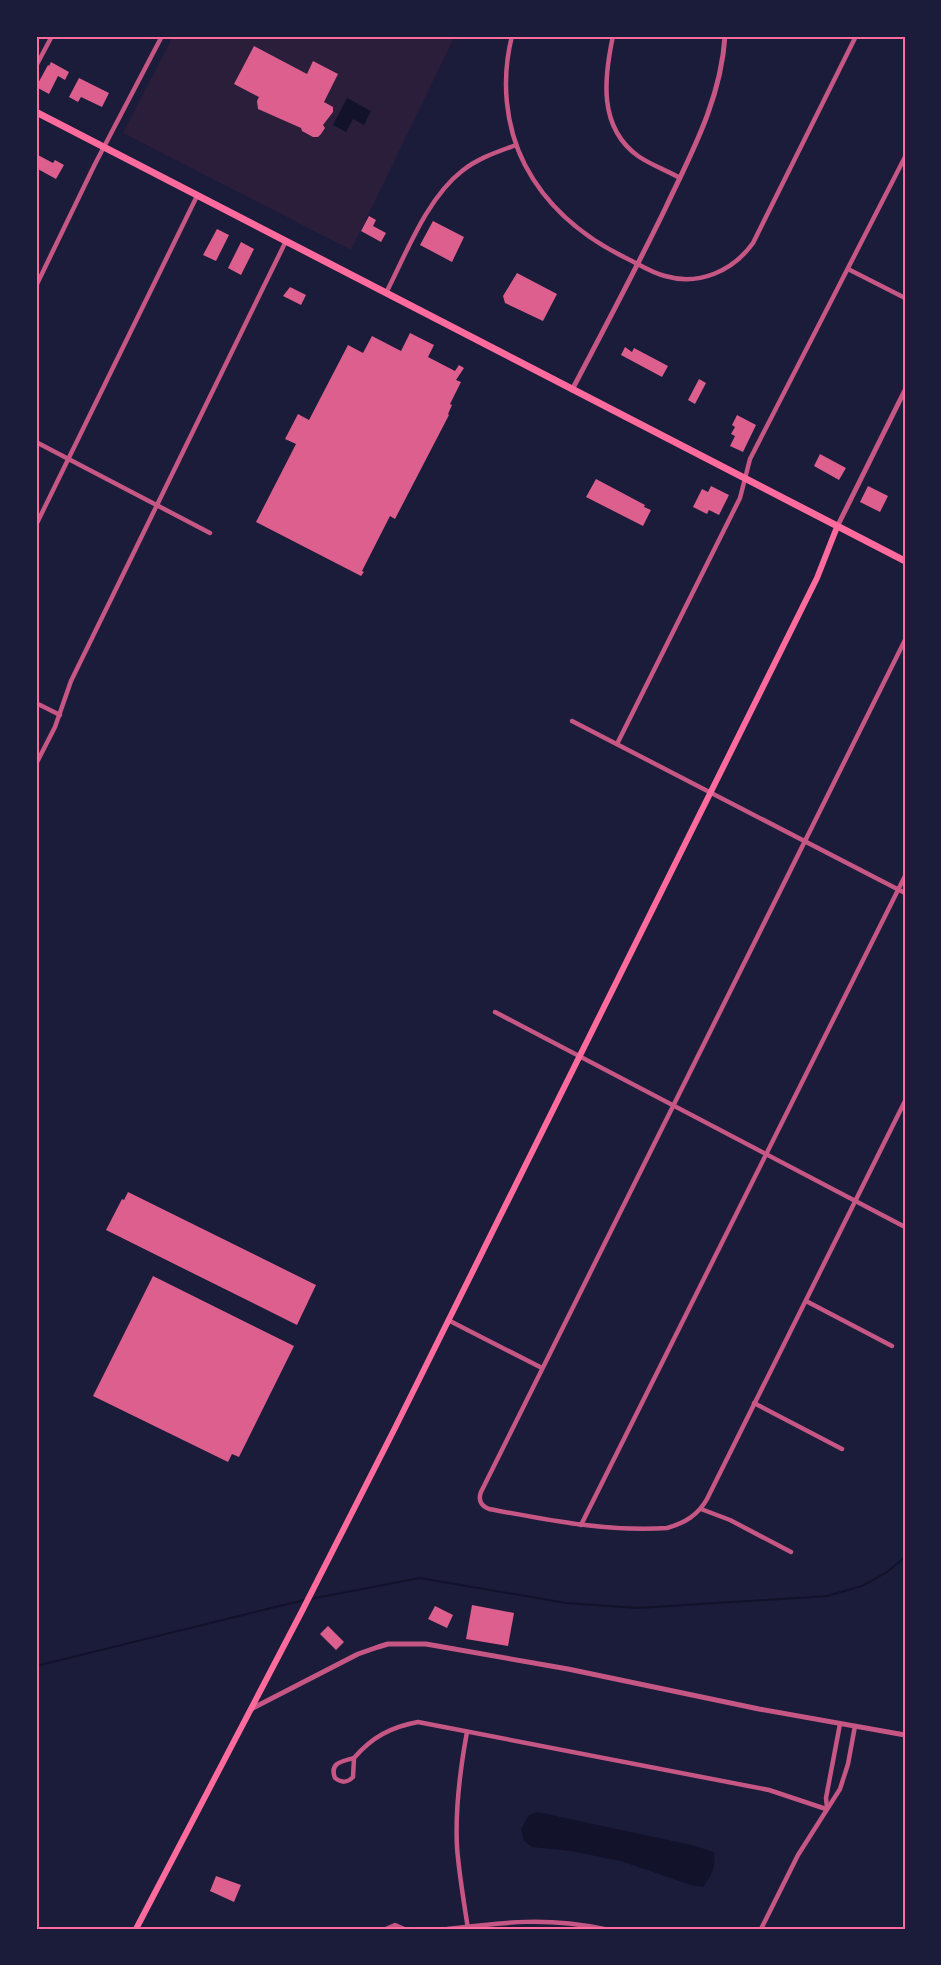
<svg xmlns="http://www.w3.org/2000/svg" width="941" height="1965" viewBox="0 0 941 1965" font-family="Figtree,sans-serif">
	<rect width="100%" height="100%" fill="#1b1b3a"/>
	<path fill="#2a1e3b" d="M173,36h282l-104,214 -228,-117z"/>
	<g fill="#12122b">
		<path d="M347,98l24,13 -7,14 -11,-6 -7,13 -13,-7z"/>
		<path d="M537,1812l154,33 23,7c2,15 -2,23 -11,35l-12,-2 -70,-24 -50,-10 -39,-4 -8,-6 -3,-12 8,-14z"/>
	</g>
	<g fill="none" stroke-linecap="round" stroke-linejoin="round">
		<g stroke="#12122b" stroke-width="2">
			<path d="M310,1599l110,-21 146,25 72,5 159,-10 30,-2 35,-10 25,-14 18,-15"/>
			<path d="M36,1666l268,-66"/>
		</g>
	</g>
	<g fill="#dd5f8e">
		<path d="M254,46l53,28 6,-13 25,13 -14,28 9,5v5l-10,13 2,3 -4,6 -3,3h-5l-11,-6 -1,-3 -43,-19 -1,-8 2,-4 -25,-13z"/>
		<path d="M51,62l18,10 -4,8 -7,-4 -9,18 -13,-7 12,-22 1,1z"/>
		<path d="M79,78l30,15 -7,14 -21,-10 -3,5 -9,-5z"/>
		<path d="M36,154l17,9 2,-3 9,5 -8,14 -20,-11z"/>
		<path d="M369,216l7,4 -3,6 13,7 -5,9 -20,-11z"/>
		<path d="M433,221l31,16 -12,25 -32,-17z"/>
		<path d="M217,229l12,6 -13,26 -13,-6z"/>
		<path d="M241,242l13,7 -13,26 -13,-7z"/>
		<path d="M517,273l40,21 -14,27 -38,-18 -2,-7z"/>
		<path d="M290,287l16,8 -5,10 -18,-9z"/>
		<path d="M410,333l24,12 -6,12 27,14 4,-6 5,3 -8,12 5,2 -11,22 2,1 -4,9 1,1 -54,104 -5,-3 -28,55 2,1 -3,4 -105,-54 40,-78 -11,-5 13,-25 11,6 39,-75 15,8 9,-17 29,15z"/>
		<path d="M625,347l7,5 2,-4 34,18 -6,11 -41,-22z"/>
		<path d="M699,379l7,4 -11,21 -7,-4z"/>
		<path d="M737,415l19,10 -13,27 -13,-6 5,-10 -4,-2 4,-7 -3,-2z"/>
		<path d="M820,454l26,14 -7,12 -25,-14z"/>
		<path d="M596,479l49,26 -1,2 7,3 -8,16 -57,-29z"/>
		<path d="M711,486l18,9 -10,20 -10,-5 -2,4 -14,-7 9,-18 6,3z"/>
		<path d="M868,486l20,10 -8,16 -20,-10z"/>
		<path d="M128,1192l188,93 -19,40 -191,-95 16,-31 2,1z"/>
		<path d="M153,1276l141,70 -55,111 -7,-3 -4,8 -135,-66z"/>
		<path d="M472,1605l42,8 -6,33 -42,-7z"/>
		<path d="M435,1606l18,9 -6,13 -19,-9z"/>
		<path d="M328,1626l16,16 -8,8 -16,-16z"/>
		<path d="M216,1876l25,9 -7,17 -24,-11z"/>
	</g>
	<g fill="none" stroke-linecap="round" stroke-linejoin="round">
		<g stroke="#c65784" stroke-width="4.5">
			<path d="M512,36c-11,43 -7,90 13,129 23,44 59,73 103,94 12,6 24,14 37,17 34,10 68,-5 88,-33l103,-207"/>
			<path d="M613,36c-9,42 -15,91 25,120 13,9 28,14 42,22"/>
			<path d="M904,36h1"/>
			<path d="M36,66l16,-30"/>
			<path d="M848,269l57,29"/>
			<path d="M36,286l59,-122 67,-128"/>
			<path d="M386,293c20,-39 41,-95 76,-122 16,-13 35,-19 54,-26"/>
			<path d="M36,442l174,91"/>
			<path d="M36,525l161,-329"/>
			<path d="M905,640l-424,852c-3,8 0,14 8,17 59,11 118,23 178,19 18,-5 31,-13 40,-29l198,-398"/>
			<path d="M36,703l24,12"/>
			<path d="M572,721l333,172"/>
			<path d="M617,744l123,-246 10,-39 155,-302"/>
			<path d="M36,764l19,-37 16,-46 215,-440"/>
			<path d="M495,1012l410,215"/>
			<path d="M806,1301l86,45"/>
			<path d="M448,1320l94,48"/>
			<path d="M754,1403l88,46"/>
			<path d="M701,1509l29,11 61,32"/>
			<path d="M581,1525l324,-649"/>
			<path d="M467,1732c-7,38 -12,76 -10,115 2,27 7,55 11,82"/>
			<path d="M354,1758c-12,3 -25,5 -19,20 7,5 12,5 18,-1l1,-19c18,-21 37,-31 64,-36l351,68 57,19"/>
			<path d="M827,1808l-1,-10 14,-74"/>
			<path d="M386,1929l9,-4 9,4"/>
			<path d="M447,1929c58,-7 100,-12 157,0"/>
			<path d="M761,1929l37,-74 42,-66 8,-25 7,-38"/>
		</g>
		<g stroke="#c65784" stroke-width="5">
			<path d="M572,390c32,-61 64,-121 94,-183 26,-55 55,-108 59,-171"/>
			<path d="M837,527l68,-137"/>
			<path d="M251,1709l107,-55 20,-7 10,-3h38l142,25 191,40 146,26"/>
		</g>
		<path stroke="#ff6b9d" stroke-width="6" d="M136,1929l165,-316 94,-185 422,-850 20,-51"/>
		<path stroke="#ff6b9d" stroke-width="7" d="M36,112l869,449"/>
	</g>
	<rect width="941" height="1965" fill="none" stroke="#1b1b3a" stroke-width="75"/>
	<rect x="38" y="38" width="866" height="1890" fill="none" stroke="#ff6b9d" stroke-width="2"/>
</svg>
